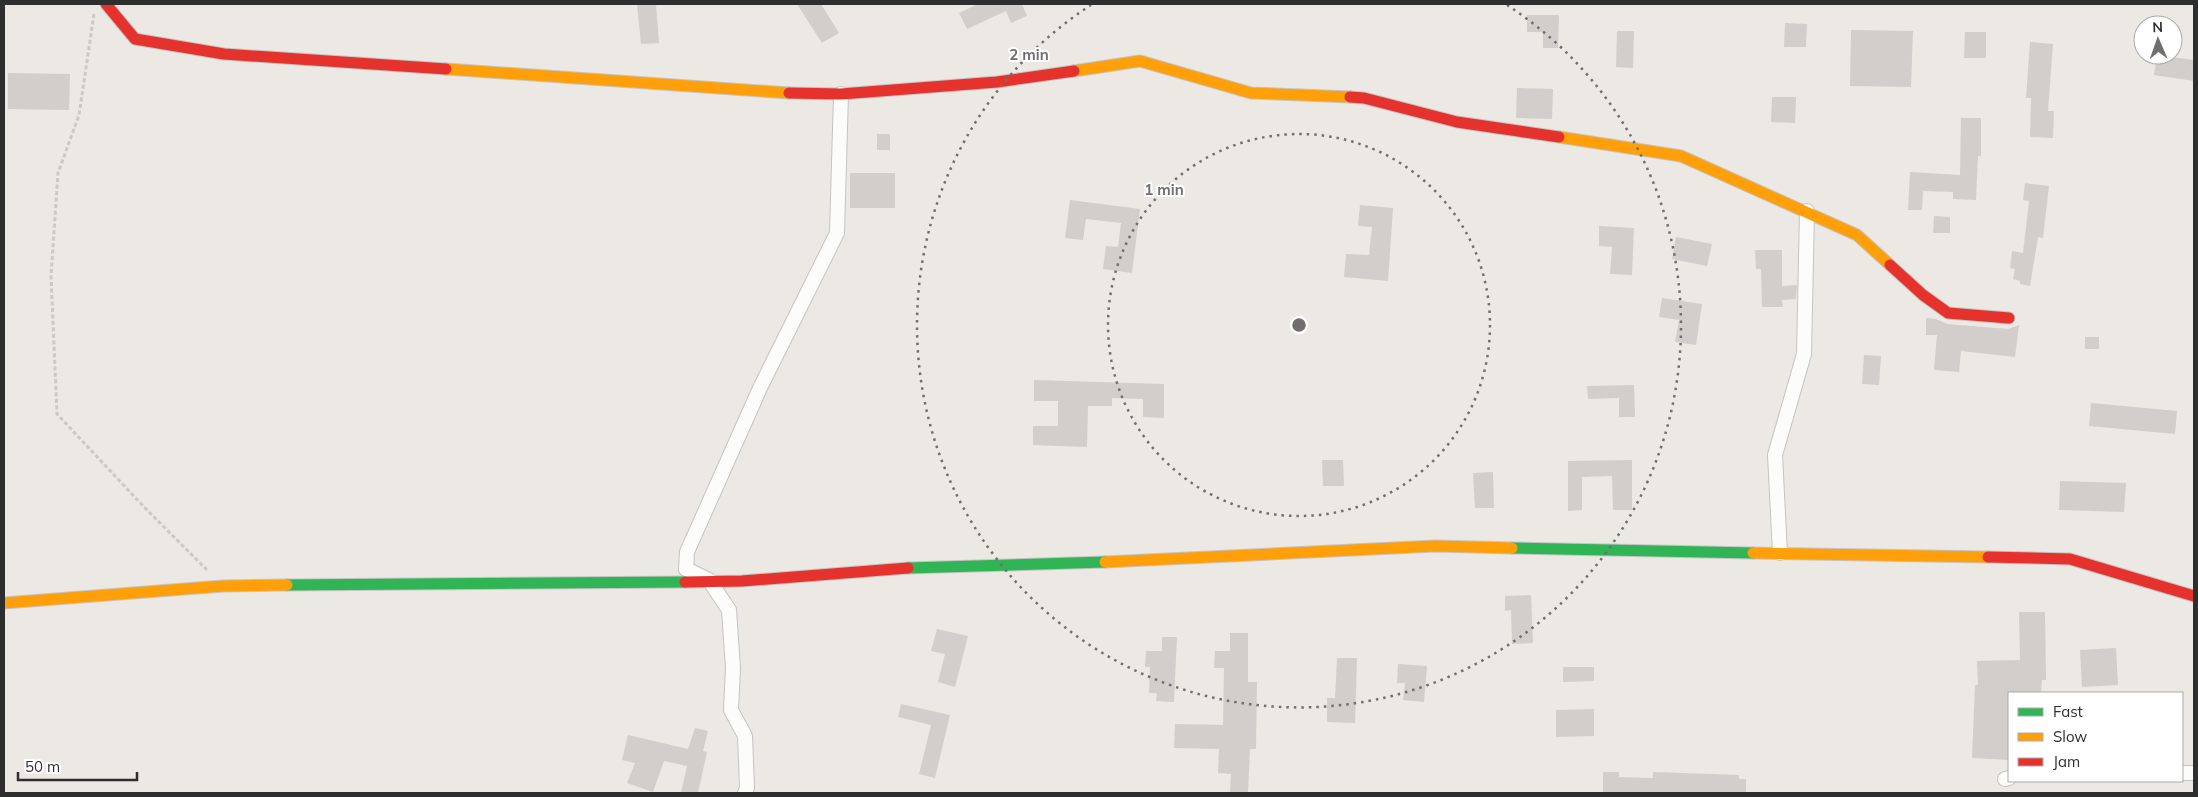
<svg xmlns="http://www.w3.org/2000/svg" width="2198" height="797" viewBox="0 0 2198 797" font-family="Mulish,sans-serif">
	<rect width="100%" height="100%" fill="#ece8e4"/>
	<g fill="#d1cecb">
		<path d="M637,4h19l3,39 -18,1z"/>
		<path d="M797,4h24l18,29 -17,10z"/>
		<path d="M978,4h44l5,12 -16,7 -5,-12 -39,18 -8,-16z"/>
		<path d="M1527,15h32l-1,33h-15v-16h-16z"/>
		<path d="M1785,23l22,1 -1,23h-22z"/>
		<path d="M1851,30l62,1 -2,56 -61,-1z"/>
		<path d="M1617,31h17l-1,37 -17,-1z"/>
		<path d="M1965,32h21v26h-22z"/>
		<path d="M2030,42l23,2 -5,67h6l-1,27 -23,-1 1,-39h-5z"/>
		<path d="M2157,55l37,5v21l-40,-6z"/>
		<path d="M8,73l62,1 -1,36 -61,-1z"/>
		<path d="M1517,88l36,1 -1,30 -36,-1z"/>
		<path d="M1772,97h24l-1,26 -24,-1z"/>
		<path d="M1961,118h20v38h-3l-2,44 -23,-1v-7l-30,-1 -1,19h-14l2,-38 50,3z"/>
		<rect x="877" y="134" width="13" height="16"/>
		<rect x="850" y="173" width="45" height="35"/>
		<path d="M2025,183l24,3 -6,52 -5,-1 -8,49 -10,-2v-3l-7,-2 2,-10 -5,-1 2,-17 11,2 6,-52 -6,-1z"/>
		<path d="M1070,200l70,9 -8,64 -29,-4 3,-23 12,1 3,-24 -35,-4 -3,21 -18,-2z"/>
		<path d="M1360,205l33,3 -5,73 -44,-4 2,-23 23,1 3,-28 -14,-1z"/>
		<path d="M1934,216l16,1v16h-17z"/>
		<path d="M1599,226l35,2 -2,47 -22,-1 2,-27 -13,-1z"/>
		<path d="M1676,237l36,7 -5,22 -35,-7z"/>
		<path d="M1755,250h27v36l15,-1 -1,14 -14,1 1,7h-21l-1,-38h-5z"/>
		<path d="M1662,298l40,6 -6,41 -21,-3 4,-22 -20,-3z"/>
		<path d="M1926,318l10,1 11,5 61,5 11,-4 -4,32 -54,-6 -2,21 -25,-2 3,-35h-11z"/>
		<rect x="2085" y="337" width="14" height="12"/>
		<path d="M1864,355l17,1 -2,29 -17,-1z"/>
		<path d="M1034,380l130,4v34l-21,-1v-18l-31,-1v8h-24l-1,41 -54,-2v-19h25v-25h-24z"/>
		<path d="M1634,385l1,32h-16v-19l-31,1 -1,-13z"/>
		<path d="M2091,403l86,8 -2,23 -86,-8z"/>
		<path d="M1322,460h21l1,26h-21z"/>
		<path d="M1632,460v50h-19l-1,-34 -30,1v33l-14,1v-50z"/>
		<path d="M1493,472l1,36h-19l-2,-35z"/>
		<path d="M2060,481l66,2 -2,29 -65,-2z"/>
		<path d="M1531,595l2,48 -21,1 -1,-34 -6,1v-15z"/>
		<path d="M2019,612h26l1,68h-4l-1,13h-32v67l-37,-2 3,-73h3l-1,-24 43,-1z"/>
		<path d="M937,629l31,7 -13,51 -17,-5 7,-28 -14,-3z"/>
		<path d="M1230,633h18v49h9l-1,67h-6l-2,44h-18l1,-19 -13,-1 1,-24 -45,-1 1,-24 48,1 1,-57h-10l1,-17h15z"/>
		<path d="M1162,637h15l-3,65 -18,-1 1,-8h-8l1,-26h-5l1,-16h16z"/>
		<path d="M2116,648l2,37 -36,2 -2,-37z"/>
		<path d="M1337,658h20l-2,65 -28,-1v-24h8z"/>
		<path d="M1398,664l29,2 -3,36 -21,-2 2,-17h-8z"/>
		<path d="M1563,667h31v14l-31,1z"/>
		<path d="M901,704l49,11 -15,63 -16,-4 12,-49 -33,-8z"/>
		<path d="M1594,709v27l-38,1v-27z"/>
		<path d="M695,728l13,3 -5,20 4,1 -9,41h-17l6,-27 -23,-5 -11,31 -26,-9 8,-20 -13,-3 6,-25 60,14z"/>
		<path d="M1603,772h16v5l34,1v-6l86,3v4h7v14h-143z"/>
	</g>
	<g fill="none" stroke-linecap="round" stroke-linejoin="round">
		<g stroke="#c5c4c5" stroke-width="16">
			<g id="street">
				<path d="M1780,553l-5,-98 29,-101 3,-143"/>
				<path d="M2182,773h12"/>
				<path d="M2005,779l4,-1"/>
				<path d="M745,793l2,-5 -2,-52 -14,-26 2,-42 -4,-58 -20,-30 -23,-11 1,-17 73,-164 77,-155 4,-139"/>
			</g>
		</g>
		<g stroke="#c5c4c5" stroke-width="13">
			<g id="fast">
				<path d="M1512,548l241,5"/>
				<path d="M908,568l197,-6"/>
				<path d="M287,585l398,-3"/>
			</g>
		</g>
		<g stroke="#c5c4c5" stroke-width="13">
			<g id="slow">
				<path d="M446,69l343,24"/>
				<path d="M1074,71l66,-10 111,32 99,4"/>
				<path d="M1559,137l122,19 176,79 33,30"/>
				<path d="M1753,553l235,4"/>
				<path d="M1105,562l330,-16 77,2"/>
				<path d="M4,603l219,-17 64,-1"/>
			</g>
		</g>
		<g stroke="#c5c4c5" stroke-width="13">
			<g id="jam">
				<path d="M106,4l29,35 89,15 222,15"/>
				<path d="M789,93l52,1 156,-12 77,-11"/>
				<path d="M1350,97l14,1 93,24 102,15"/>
				<path d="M1890,265l33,30 25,18 61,5"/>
				<path d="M1988,557l82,2 124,37"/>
				<path d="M685,582l57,-1 166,-13"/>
			</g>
		</g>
		<path stroke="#c9c9c8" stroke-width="3" stroke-dasharray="4 2.5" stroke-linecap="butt" d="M94,14l-15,101 -21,58 -7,103 6,138 87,93 63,63"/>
		<use href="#street" stroke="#fcfcfb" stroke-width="14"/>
		<use href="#fast" stroke="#30b455" stroke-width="11"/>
		<use href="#slow" stroke="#ff9f0a" stroke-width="11"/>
		<use href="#jam" stroke="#e5322d" stroke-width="11"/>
	</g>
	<g fill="none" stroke="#706f6e" stroke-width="2.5" stroke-dasharray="2.5 5">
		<circle cx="1299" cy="325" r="191"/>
		<path d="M1507 5A382 382 0 1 1 1091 5"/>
	</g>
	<circle cx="1299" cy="325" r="8" fill="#706f6e" stroke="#fff" stroke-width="2.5"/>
	<g font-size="15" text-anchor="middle" font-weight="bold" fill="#706f6e" stroke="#fff" stroke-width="4" stroke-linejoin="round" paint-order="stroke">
		<text x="1029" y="60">2 min</text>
		<text x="1164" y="195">1 min</text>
	</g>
	<rect width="2198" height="797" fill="none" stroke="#2e2e2e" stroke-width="10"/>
	<rect x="2008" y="692" width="175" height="90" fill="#ffffff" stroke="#ababab"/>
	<rect x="2018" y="708" width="25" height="8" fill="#30b455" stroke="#ababab"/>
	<text x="2053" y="717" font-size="15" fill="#2e2e2e">Fast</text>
	<rect x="2018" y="733" width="25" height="8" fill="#ff9f0a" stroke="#ababab"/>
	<text x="2053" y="742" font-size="15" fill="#2e2e2e">Slow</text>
	<rect x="2018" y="758" width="25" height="8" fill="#e5322d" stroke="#ababab"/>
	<text x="2053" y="767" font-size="15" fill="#2e2e2e">Jam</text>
	<g transform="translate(2158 40) rotate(358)"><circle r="24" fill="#ffffff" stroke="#ababab"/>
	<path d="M0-4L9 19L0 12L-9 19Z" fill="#706f6e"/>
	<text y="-8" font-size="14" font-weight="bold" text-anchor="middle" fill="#2e2e2e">N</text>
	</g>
	<path d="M18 772v8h119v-8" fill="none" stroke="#2e2e2e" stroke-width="2.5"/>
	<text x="25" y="772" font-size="15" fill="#2e2e2e" stroke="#ffffff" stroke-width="4" paint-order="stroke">50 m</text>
</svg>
